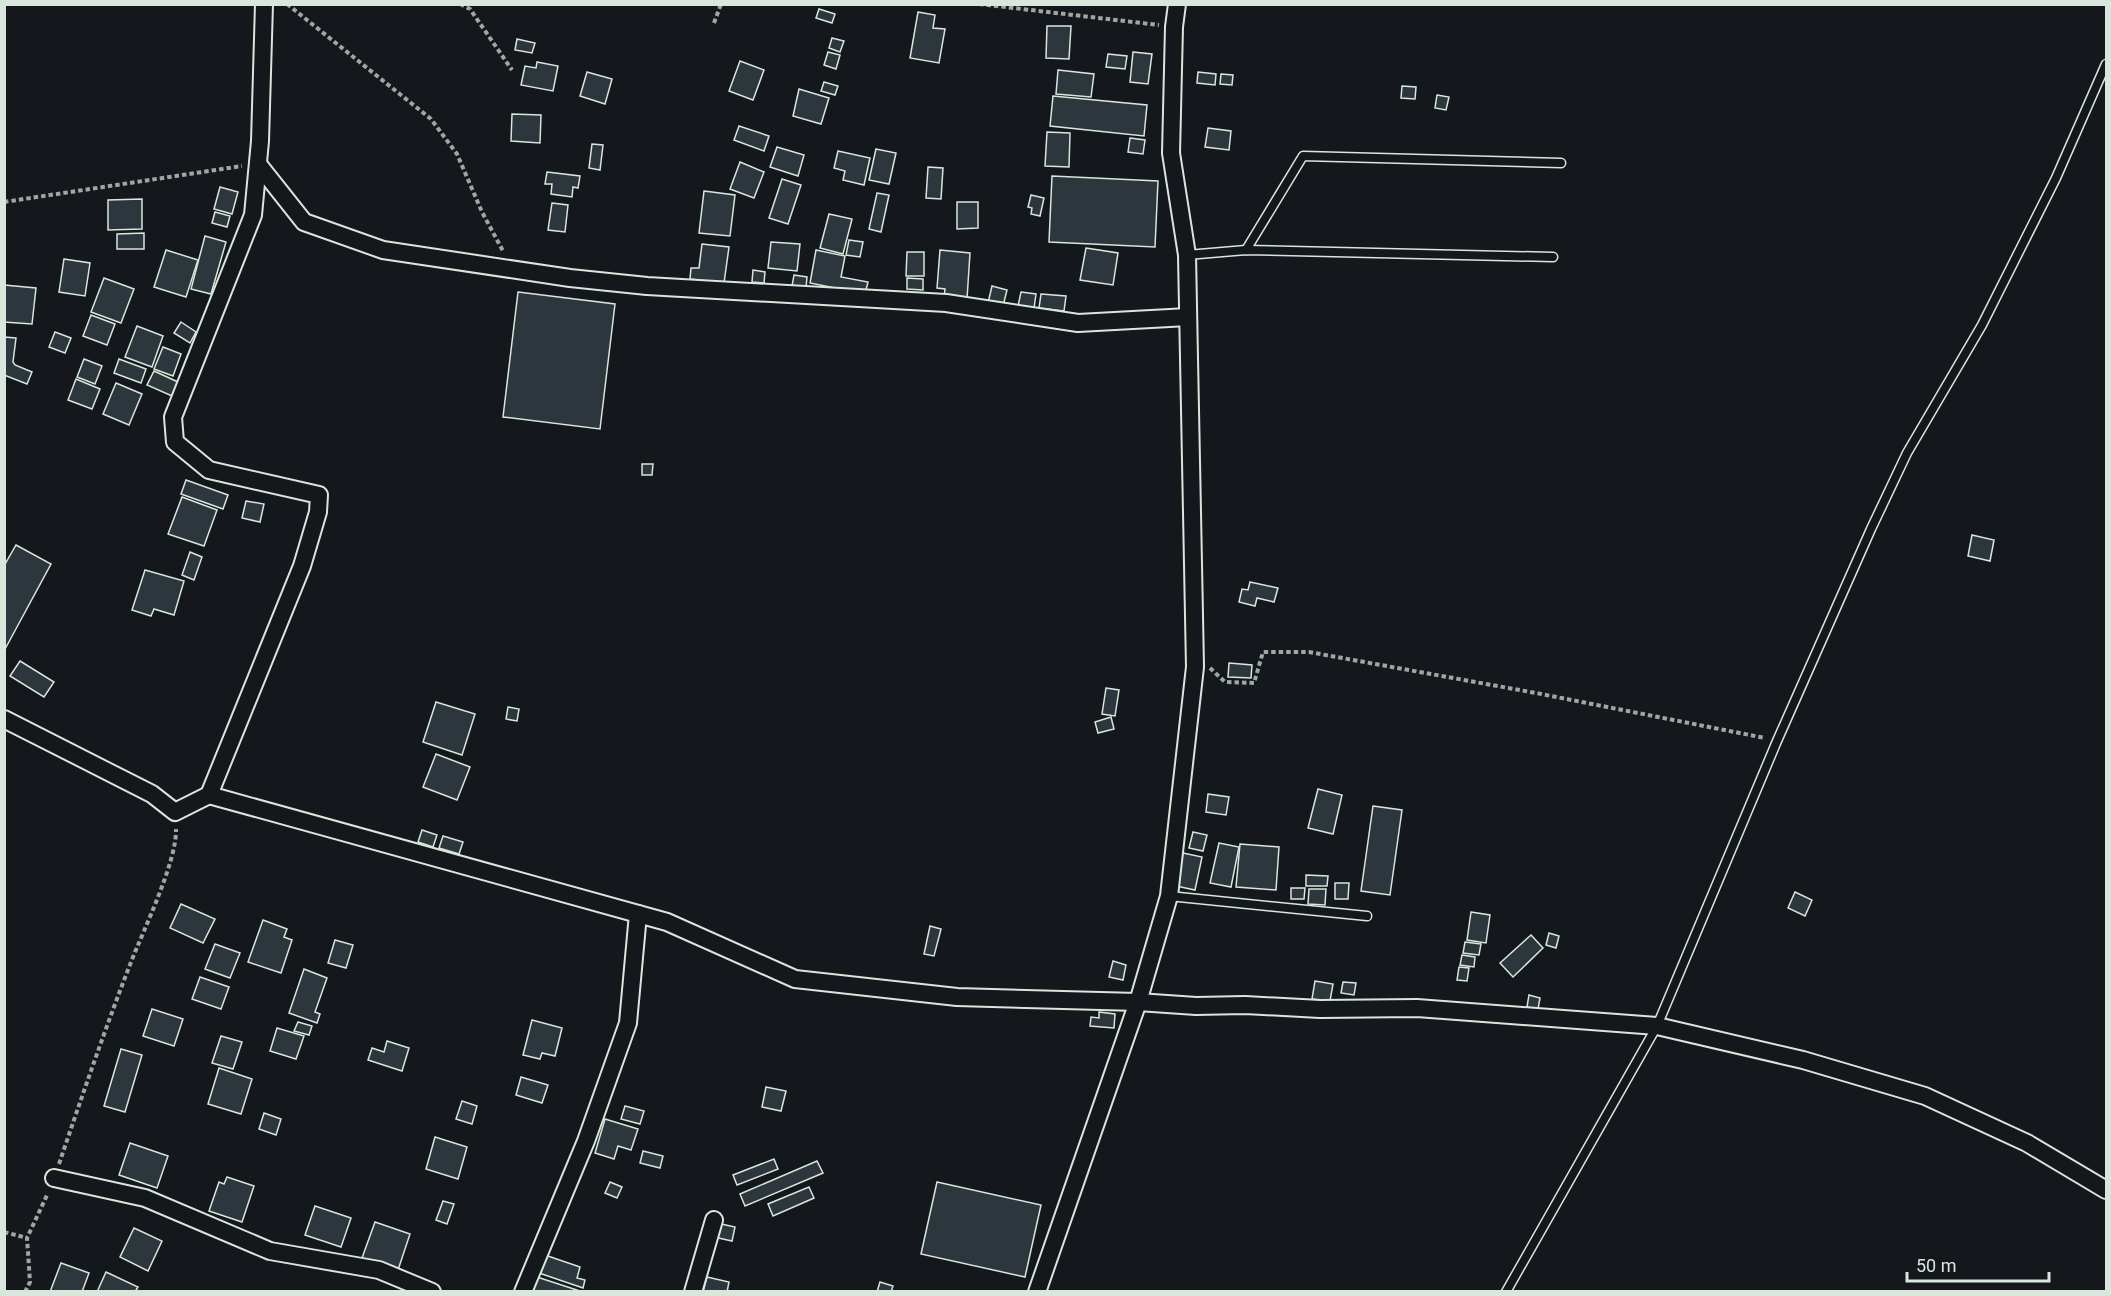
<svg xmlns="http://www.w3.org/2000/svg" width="2111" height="1296" viewBox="0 0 2111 1296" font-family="Roboto,sans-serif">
	<rect width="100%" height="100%" fill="#14181c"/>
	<g fill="#2c363c" stroke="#d8e6dc" stroke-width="1.5">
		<path d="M819,9l16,5 -3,9 -16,-5z"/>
		<path d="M918,12l17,3 -2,13 12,1 -6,34 -29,-5z"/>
		<path d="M1047,26h24l-2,33 -23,-1z"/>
		<path d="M832,38l12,3 -4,11 -11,-4z"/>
		<path d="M517,39l18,4 -3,10 -17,-3z"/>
		<path d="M828,52l12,3 -4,14 -12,-4z"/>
		<path d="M1133,52l19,2 -4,30 -18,-2z"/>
		<path d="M1108,54l19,2 -2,13 -19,-2z"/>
		<path d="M740,61l24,9 -11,30 -24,-9z"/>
		<path d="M537,62l21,4 -5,25 -32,-6 4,-19 11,2z"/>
		<path d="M1058,70l36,4 -3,23 -35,-3z"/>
		<path d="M587,72l25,7 -7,25 -25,-8z"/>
		<path d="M1198,72l18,2 -1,11 -18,-2z"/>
		<path d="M1221,74l12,1 -1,10 -12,-1z"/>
		<path d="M824,82l14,4 -3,9 -14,-4z"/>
		<path d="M1402,86l14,1 -1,12 -14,-1z"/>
		<path d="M799,89l30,9 -8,26 -28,-8z"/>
		<path d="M1437,95l12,2 -3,13 -11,-2z"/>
		<path d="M1053,96l94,9 -3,31 -94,-10z"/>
		<path d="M512,114l29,1 -1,28 -29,-2z"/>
		<path d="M739,126l30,10 -5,15 -30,-11z"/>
		<path d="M1208,128l23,3 -2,19 -24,-3z"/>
		<path d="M1047,132l23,1 -1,34 -24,-1z"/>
		<path d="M1130,138l15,2 -2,14 -15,-2z"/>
		<path d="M592,144l11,1 -3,25 -11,-2z"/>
		<path d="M777,147l27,8 -6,21 -28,-9z"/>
		<path d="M876,149l20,4 -7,31 -20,-4z"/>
		<path d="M838,151l32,7 -6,27 -21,-5 2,-9 -11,-3z"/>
		<path d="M740,162l24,10 -10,26 -24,-9z"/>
		<path d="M928,167l15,1 -2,31 -15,-1z"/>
		<path d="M547,172l33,4 -2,12 -5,-1 -1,10 -21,-3 1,-10h-7z"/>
		<path d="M1052,176l106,5 -3,66 -106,-5z"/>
		<path d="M782,179l19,6 -13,39 -19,-6z"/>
		<path d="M220,187l18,5 -6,22 -18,-5z"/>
		<path d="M704,191l31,4 -5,41 -31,-3z"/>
		<path d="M877,193l12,2 -8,37 -12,-3z"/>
		<path d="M1031,195l13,3 -4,18 -9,-2 1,-6 -4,-1z"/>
		<path d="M142,199v30l-34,1v-30z"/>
		<path d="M957,202h21v26l-21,1z"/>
		<path d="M552,203l16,2 -3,27 -17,-2z"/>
		<path d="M215,212l15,4 -3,11 -15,-4z"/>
		<path d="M829,214l23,5 -9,35 -23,-6z"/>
		<path d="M144,233v16h-27v-15z"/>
		<path d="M205,236l21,6 -15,52 -20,-5z"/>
		<path d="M849,240l14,2 -3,15 -14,-2z"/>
		<path d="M771,242l29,2 -3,27 -29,-3z"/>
		<path d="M702,244l27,3 -5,36 -34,-4 1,-11h8z"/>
		<path d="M1086,248l32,5 -5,32 -33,-5z"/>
		<path d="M166,250l32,10 -12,37 -32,-10z"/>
		<path d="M816,250l29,6 -4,21 27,5 -3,12 -55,-11z"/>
		<path d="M940,250l30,3 -3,46 -23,-2 1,-8 -8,-1z"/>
		<path d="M907,252h17v24h-18z"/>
		<path d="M64,259l26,4 -5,33 -26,-4z"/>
		<path d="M753,270l12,2 -1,11 -12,-1z"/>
		<path d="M794,275l13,2 -1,11 -14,-2z"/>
		<path d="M104,278l30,11 -13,34 -30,-11z"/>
		<path d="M907,278l16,1v11l-16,-1z"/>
		<path d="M4,285l32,3 -4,36 -28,-2z"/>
		<path d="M992,286l15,4 -4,16 -15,-3z"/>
		<path d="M518,292l97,12 -15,125 -97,-12z"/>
		<path d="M1021,292l15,2 -2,14 -16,-2z"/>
		<path d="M1041,294l25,2 -2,15 -25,-3z"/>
		<path d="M91,315l24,9 -8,21 -24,-9z"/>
		<path d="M181,322l15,10 -6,11 -16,-10z"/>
		<path d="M137,326l26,10 -11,31 -27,-10z"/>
		<path d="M55,332l16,6 -6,15 -16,-6z"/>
		<path d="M4,337l12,1 -3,24 2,3 17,7 -5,12 -23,-9z"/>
		<path d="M163,347l18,7 -8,22 -19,-7z"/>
		<path d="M84,359l18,7 -7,18 -18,-7z"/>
		<path d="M119,359l27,10 -5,14 -27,-10z"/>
		<path d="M154,371l24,11 -6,14 -25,-11z"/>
		<path d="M76,379l24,10 -8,20 -24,-9z"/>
		<path d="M116,383l26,11 -13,31 -26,-11z"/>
		<path d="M642,464h11l-1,11h-10z"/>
		<path d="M186,480l42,15 -5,14 -42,-15z"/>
		<path d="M182,497l35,13 -13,36 -36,-12z"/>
		<path d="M246,501l18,3 -4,18 -18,-4z"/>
		<path d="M1972,535l22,5 -4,21 -22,-5z"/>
		<path d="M16,545l35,19 -47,87v-85z"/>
		<path d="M190,552l12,5 -8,23 -12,-5z"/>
		<path d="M145,570l39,11 -10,34 -20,-6 -3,7 -19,-6z"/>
		<path d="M1250,582l28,6 -4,14 -17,-4 -2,8 -16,-4 3,-13 6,1z"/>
		<path d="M20,661l34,21 -10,15 -34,-21z"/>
		<path d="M1229,663l23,2 -1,13 -23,-1z"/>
		<path d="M1106,688l13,2 -4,26 -13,-2z"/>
		<path d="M436,702l39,12 -13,41 -39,-13z"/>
		<path d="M508,707l11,2 -2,12 -11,-2z"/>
		<path d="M1111,717l3,12 -16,4 -3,-11z"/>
		<path d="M436,754l34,13 -13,33 -34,-13z"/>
		<path d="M1318,789l24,6 -9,39 -25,-6z"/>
		<path d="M1208,794l21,3 -3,18 -20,-3z"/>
		<path d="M1373,806l29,4 -12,85 -29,-4z"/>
		<path d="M422,830l15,5 -4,12 -15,-5z"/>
		<path d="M1193,832l14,3 -4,16 -14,-3z"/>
		<path d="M443,836l20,6 -4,12 -20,-6z"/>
		<path d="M1219,843l20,4 -8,40 -21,-4z"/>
		<path d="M1240,844l39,3 -3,43 -40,-3z"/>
		<path d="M1183,853l19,4 -7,33 -19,-4z"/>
		<path d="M1306,875l22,1 -1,10h-21z"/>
		<path d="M1335,883h14l-1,16h-13z"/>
		<path d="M1291,888h14l-1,11h-13z"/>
		<path d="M1309,889h17l-1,16 -17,-1z"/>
		<path d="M1795,892l17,8 -7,16 -17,-8z"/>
		<path d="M181,904l34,15 -12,24 -33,-15z"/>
		<path d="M1471,912l19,3 -4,28 -19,-3z"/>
		<path d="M263,920l24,9 -3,8 8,3 -11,33 -33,-11z"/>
		<path d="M930,926l11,3 -7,27 -10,-2z"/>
		<path d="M1549,933l10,3 -3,12 -10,-3z"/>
		<path d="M1531,935l12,13 -30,29 -13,-14z"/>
		<path d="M335,940l18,5 -7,23 -18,-5z"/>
		<path d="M1465,942l16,2 -2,11 -16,-2z"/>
		<path d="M215,944l25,9 -10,25 -25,-9z"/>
		<path d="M1462,955l13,2 -1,10 -14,-2z"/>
		<path d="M1113,961l13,4 -3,15 -14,-3z"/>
		<path d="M1459,967l10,1 -2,13 -10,-1z"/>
		<path d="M304,969l23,9 -12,34 5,2 -3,9 -28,-10z"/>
		<path d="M200,977l29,10 -8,22 -29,-10z"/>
		<path d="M1315,981l18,3 -3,17 -18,-2z"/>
		<path d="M1343,982l13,1 -2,12 -13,-2z"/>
		<path d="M1529,995l11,3 -2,11 -11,-2z"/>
		<path d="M152,1009l31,10 -9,27 -31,-10z"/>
		<path d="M1099,1012l16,2 -1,14 -24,-2 1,-9 8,1z"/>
		<path d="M532,1020l30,8 -7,28 -13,-3 -2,6 -17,-4z"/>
		<path d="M298,1022l14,4 -3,9 -15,-4z"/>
		<path d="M277,1028l27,8 -8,23 -26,-8z"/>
		<path d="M221,1036l21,6 -9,27 -21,-6z"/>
		<path d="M387,1041l22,7 -7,23 -34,-11 4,-12 12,4z"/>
		<path d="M121,1049l21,6 -17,57 -21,-6z"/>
		<path d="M219,1068l33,11 -11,35 -33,-10z"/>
		<path d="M521,1077l27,8 -6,18 -26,-8z"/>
		<path d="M766,1087l20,4 -5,20 -19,-4z"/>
		<path d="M462,1101l15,5 -5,18 -16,-5z"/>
		<path d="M625,1106l19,5 -4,13 -19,-5z"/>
		<path d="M264,1113l17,6 -5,16 -17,-6z"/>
		<path d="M605,1119l33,10 -7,21 -13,-4 -4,13 -19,-6z"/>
		<path d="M435,1137l32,10 -9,32 -32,-10z"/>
		<path d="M130,1143l38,13 -11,32 -38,-13z"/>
		<path d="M643,1151l20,5 -3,12 -20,-5z"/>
		<path d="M774,1159l4,10 -41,16 -4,-10z"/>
		<path d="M817,1161l6,12 -78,33 -5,-12z"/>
		<path d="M227,1177l27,9 -12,36 -33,-11 10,-29 5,2z"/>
		<path d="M610,1182l12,5 -5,11 -12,-5z"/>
		<path d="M937,1182l104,23 -16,72 -104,-23z"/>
		<path d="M809,1187l5,11 -41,18 -5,-12z"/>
		<path d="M443,1201l11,3 -7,20 -11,-4z"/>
		<path d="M315,1206l36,12 -10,29 -36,-12z"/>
		<path d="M375,1222l35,12 -12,36 -36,-12z"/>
		<path d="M717,1223l18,4 -3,14 -18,-4z"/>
		<path d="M134,1228l28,13 -14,30 -28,-14z"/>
		<path d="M545,1255l35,12 -3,11 8,2 -2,8 -44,-15z"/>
		<path d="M61,1263l28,10 -7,19h-32z"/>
		<path d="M106,1272l32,15 -3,5h-38z"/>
		<path d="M537,1277l46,15h-51z"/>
		<path d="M707,1277l22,5 -2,10h-24z"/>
		<path d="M880,1282l13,4 -2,6h-14z"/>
	</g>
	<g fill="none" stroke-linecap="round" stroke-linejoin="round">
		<g stroke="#d8e6dc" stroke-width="11">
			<g id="service">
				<path d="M1246,250l57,-94 258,7"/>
				<path d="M1187,255l59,-5 307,7"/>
				<path d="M1169,896l198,20"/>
				<path d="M1506,1292l151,-266 120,-285 94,-212 36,-76 75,-128 74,-147 50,-114"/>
			</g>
		</g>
		<g stroke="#d8e6dc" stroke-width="20">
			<g id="minor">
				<path d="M258,164l46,58 79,28 187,28 77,8 299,17 132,20 110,-6"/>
				<path d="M4,719l148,75 23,18 34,-17 458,127 128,57 162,18 181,5 58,4 49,-1 75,4 97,-1 240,18 146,34 122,36 102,47 79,47"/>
				<path d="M209,795l93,-229 16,-54 1,-17 -110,-25 -34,-28 -2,-25 80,-202 7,-74 4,-137"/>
				<path d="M54,1178l91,20 125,53 109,19 53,22"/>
				<path d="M523,1292l63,-151 42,-118 10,-109"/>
				<path d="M693,1292l21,-72"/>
				<path d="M1037,1292l101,-290 31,-106 26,-229 -8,-412 -16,-102 3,-126 3,-23"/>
			</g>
		</g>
		<g stroke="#9da8a2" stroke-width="4" stroke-dasharray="4.5 3" stroke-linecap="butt">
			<path d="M287,4l144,115 26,35 25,58 21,39"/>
			<path d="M460,4l10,5 42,61"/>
			<path d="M979,4l180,21"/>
			<path d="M714,23l7,-19"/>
			<path d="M4,202l238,-36"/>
			<path d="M1210,668l15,14 29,1 9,-31h46l227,41 229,45"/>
			<path d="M59,1164c23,-68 46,-135 72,-202 13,-33 46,-101 45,-133"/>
			<path d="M4,1232l23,6"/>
			<path d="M25,1292l5,-10 -3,-44 21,-45"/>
		</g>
		<use href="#service" stroke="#14181c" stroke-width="8"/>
		<use href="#minor" stroke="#14181c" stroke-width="16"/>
	</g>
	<rect width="2111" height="1296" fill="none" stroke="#d8e6dc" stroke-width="12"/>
	<path d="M1907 1272v9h142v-9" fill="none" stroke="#d8e6dc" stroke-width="3"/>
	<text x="1916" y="1272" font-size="18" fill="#d8e6dc" stroke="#14181c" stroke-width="4.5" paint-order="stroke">50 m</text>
</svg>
